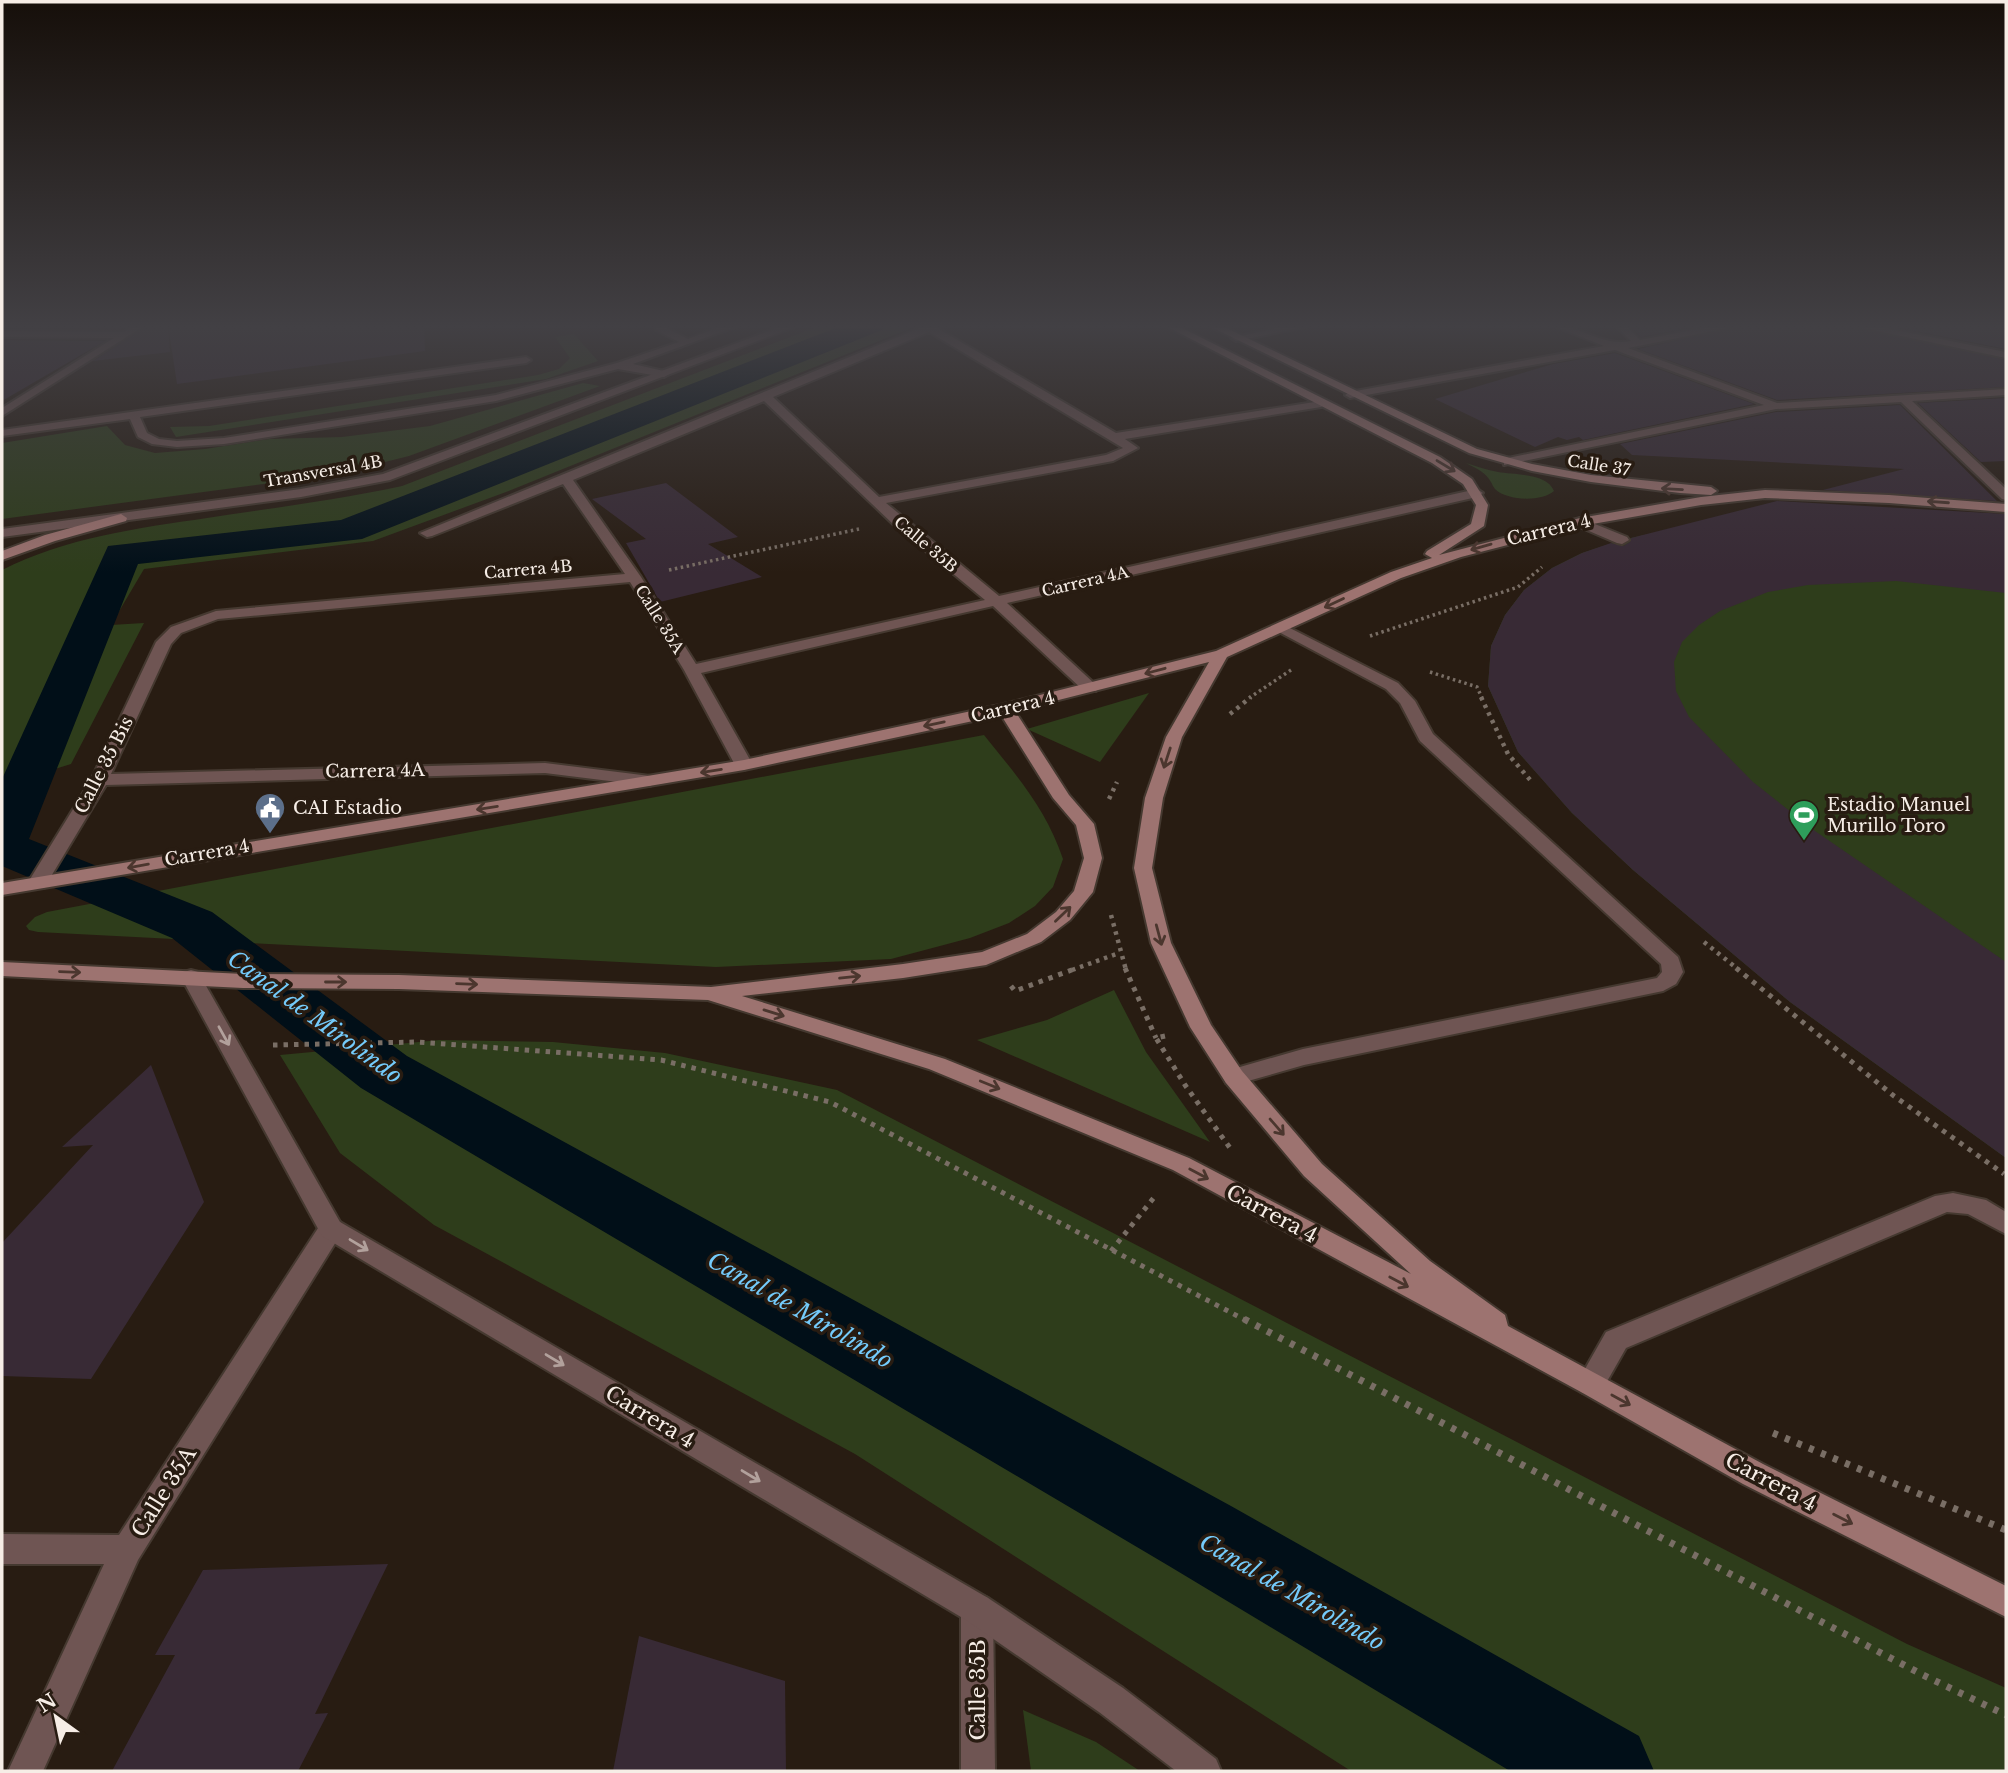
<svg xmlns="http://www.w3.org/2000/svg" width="2008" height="1773" viewBox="0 0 2008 1773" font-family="'Libre Baskerville',serif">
	<rect width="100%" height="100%" fill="#281c12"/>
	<g fill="#2e3d1b">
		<path d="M824,324h97l-415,168 -133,49 -229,28 -33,56 33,-2 -73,141 -29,9 -40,6v-209c63,-32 136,-42 205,-52 65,-10 130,-18 195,-32z"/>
		<path d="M574,334l24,27 -52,18 -370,58 -6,-10 39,-1 329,-51 21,-6 11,-11 -15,-21z"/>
		<path d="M583,383l17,3 -191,70 -72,18 -335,45v-76l105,-17 18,19 30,8 50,-4 64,-10 73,-2 88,-11z"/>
		<path d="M1466,463c10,3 21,7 32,9 17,3 49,1 56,19 -12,11 -47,10 -59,-2 -3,-4 -3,-6 -6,-10 -5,-8 -16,-12 -23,-16z"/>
		<path d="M1680,527l326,6v625l-216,-156 -157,-132 -61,-57 -54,-61 -30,-66 3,-40 14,-31 19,-25 28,-22 30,-15 40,-13z"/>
		<path d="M1149,693l-49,69 -73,-33z"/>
		<path d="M984,735c33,41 62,74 79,124l-10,28 -18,19 -26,17 -39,15 -79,21 -175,8 -678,-35 -9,-2 -3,-4 9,-9 12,-5z"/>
		<path d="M47,783l-34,29 -1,28 -10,2v-50z"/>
		<path d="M1114,990l32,62 64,90 -233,-102 70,-20z"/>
		<path d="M440,1040l113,2 112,11 172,37 1070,554 99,44v83h-655l-496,-317 -421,-229 -94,-72 -60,-98z"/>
		<path d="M1023,1710l73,32 44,29h-109z"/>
	</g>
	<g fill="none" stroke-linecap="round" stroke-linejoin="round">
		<path fill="#010f18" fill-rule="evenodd" d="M846,324h40l-4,6 -520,209 -224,25 -109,275 183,73 195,144 824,450 408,230 15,35h-144l-341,-205 -808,-478 -189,-150 -170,-72v-87l106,-233 233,-26z"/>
	</g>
	<g fill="#382a35">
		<path d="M2,324h129l-8,5 -121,-1z"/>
		<path d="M150,324h274l1,27 -248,33 -9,-59 2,27 -77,9z"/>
		<path d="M1628,324h80l-67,13z"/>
		<path d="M1750,324h92l164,36v27l-229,13 -139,-51z"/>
		<path d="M1881,324h125v25z"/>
		<path d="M2,340l103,1 -103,60z"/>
		<path d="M1615,353l139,51 -171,36 -4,-3 -12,3 -9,-3 -23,10 -100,-48 118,-35z"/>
		<path d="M2006,398v63l-25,1 -63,-59z"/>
		<path d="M1900,405l97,96 -174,-11 81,-21 -272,-14 -12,-11 156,-32z"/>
		<path d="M666,483l72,54 -30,7 54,33 -102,25 -34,-59 20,-4 -54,-40z"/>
		<path d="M1777,501l229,13v79l-110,-12 -88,4 -40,7 -48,19 -21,14 -17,17 -8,20 2,29 13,26 64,65 62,49 191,131v196l-216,-156 -157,-132 -61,-57 -54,-61 -30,-66 3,-40 14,-31 19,-25 28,-22 30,-15 29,-10 12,3 7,-4 1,-4z"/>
		<path d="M151,1065l53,137 -113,177 -89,-3v-133l91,-98 -31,2z"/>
		<path d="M388,1564l-73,150 13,-1 -30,58h-186l63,-116h-20l48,-85z"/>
		<path d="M639,1636l146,45 1,90h-173z"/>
	</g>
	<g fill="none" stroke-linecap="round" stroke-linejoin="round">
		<g stroke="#453930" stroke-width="4">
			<g id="service">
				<path d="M728,324h15l-110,40 35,8 1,2 -5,3 -46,-8 -122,32 -272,43 -47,3 -25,-3 -14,-7 -8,-18 -128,17v-6l524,-73 5,3 -5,3 -386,54 7,16 12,6 18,2 47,-3 272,-43 121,-32 62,-21 -23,-12v-4h6l26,13z"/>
				<path d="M1580,518l47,19 2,3 -7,4 -5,-1 -42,-18 -1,-3z"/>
				<path d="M1282,624l116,59 17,18 18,33 245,223 5,15 -7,12 -13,7 -359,74 -70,20 -8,-2 -3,-6 3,-6 77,-22 354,-71 5,-6 -1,-8 -241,-223 -20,-38 -14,-14 -109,-58 -2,-3z"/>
				<path d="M1953,1193l33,7 20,12v22l-38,-20 -21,-2 -321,136 -25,44 -10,3 -10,-3 -4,-9 29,-51 329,-136z"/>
			</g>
		</g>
		<g stroke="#453930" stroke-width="4">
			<g id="minor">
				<path d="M136,324h11l-145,92v-8l112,-70 -112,-1v-6l122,1z"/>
				<path d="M788,324h14l-412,156 -89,17 -299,40v-8l299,-40 82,-15z"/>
				<path d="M930,324h13l-6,4 179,105 205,-32 5,3 -5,3 -196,32 13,9 -25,13 -227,42 113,93 478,-107 6,4 -6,4 -470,106 89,82 2,3 -2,3h-12l-91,-85 -292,67 52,92 -9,5 -9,-5 -51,-95 -54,-88 -412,37 -37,14 -10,11 -60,130 434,-11 105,13 9,5 -9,5 -105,-13 -439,12 -62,103h-14l-3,-4 64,-104 65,-138 15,-15 45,-16 409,-37 -62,-90 -131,52 -5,1 -7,-4zM929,332l194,116 -17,7 -227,42 -106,-100zM764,401l129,123 92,76 -289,64 -55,-87 -68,-97z"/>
				<path d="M1296,324h23l-83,17 -5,-3z"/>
				<path d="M1549,324c28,0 53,23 82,17l-17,-17h10l16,16 85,-16h23l-120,24 149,55 229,-14v6l-94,6 94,88v11l-4,-1 -101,-97 -125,7 -272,56v-6l4,-1 256,-53 -149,-55 -265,48 -5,-3 5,-3 254,-46z"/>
				<path d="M1844,324h21l141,28v6z"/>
				<path d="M331,1219l9,3 4,7 -206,331 -95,211h-35l96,-207h-102v-30l117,1 203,-313z"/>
				<path d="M977,1593l11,5 5,11 2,162h-34v-162l5,-11z"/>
			</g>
		</g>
		<g stroke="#453930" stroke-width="4">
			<path id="tertiary" d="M191,970l7,2 3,5 139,245 648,376 135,90 93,71 5,12h-45l-77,-59 -133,-92 -644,-384 -141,-259 3,-5z"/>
		</g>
		<g stroke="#453930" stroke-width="4">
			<g id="secondary">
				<path d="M1162,324h12l266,133 32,22 16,26 -4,21 -45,29 141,-37 121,-21 64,-7 124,5 117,9v8l-117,-9 -124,-5 -64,7 -120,21 -120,31 -60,21 -174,79 -45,80 -19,61 -11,70 19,75 40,82 31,46 80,93 108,97 75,54 3,11 255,138 243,122v31l-263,-133 -162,-92 -408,-222 -244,-101 -221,-69 -309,-11 -156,-1 -241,-12v-14l241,12 156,1 312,12 192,-23 79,-12 45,-18 29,-22 18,-21 10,-33 -8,-33 -23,-27 -52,-83 -257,55 -742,125v-12l742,-123 260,-56 212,-53 175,-79 41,-14 -7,-4 2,-3 44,-27 5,-19 -13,-21 -31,-21zM1209,662l-43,75 -21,61 -11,70 17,75 39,84 36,56 78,93 107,98 -222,-116 -244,-99 -203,-63 161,-18 83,-13 55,-23 29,-22 23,-28 9,-34 -8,-34 -25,-29 -54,-84z"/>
				<path d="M1205,324h13l259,125 55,15 59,11 120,12 6,4 -6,4 -31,-2 -89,-11 -59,-11 -63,-18z"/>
				<path d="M121,514l6,4 -1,3 -71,20 -53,19v-9l43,-16z"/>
			</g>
		</g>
		<g stroke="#796e65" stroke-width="3.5" stroke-dasharray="2.5 3.5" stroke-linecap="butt">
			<path d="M669,570l190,-41"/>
			<path d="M1370,636l148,-49 24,-20"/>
			<path d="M1430,672l47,15 5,11"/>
			<path d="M1249,698l42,-28"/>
		</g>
		<g stroke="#796e65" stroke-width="4.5" stroke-dasharray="3.5 5" stroke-linecap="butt">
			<path d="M1481,697l27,57 23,27"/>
			<path d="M1230,714l21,-17"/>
			<path d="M1109,799l8,-17"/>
			<path d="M1111,915l15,55"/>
			<path d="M1704,942l35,28"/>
			<path d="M1072,970l47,-17"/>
		</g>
		<g stroke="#796e65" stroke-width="5" stroke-dasharray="4.5 6" stroke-linecap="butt">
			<path d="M1125,968l31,70"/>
			<path d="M1736,968l158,128 110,78"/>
			<path d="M1011,986l4,5 62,-23"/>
			<path d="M1165,1036l-9,2 29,47 45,63"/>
			<path d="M273,1045l145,-3 243,18 169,42 417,219"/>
			<path d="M1111,1251l45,-56"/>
		</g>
		<g stroke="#796e65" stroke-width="7" stroke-dasharray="5 8" stroke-linecap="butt">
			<path d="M1244,1319l679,356 83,40"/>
			<path d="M1773,1433l233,97"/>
		</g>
		<use href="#service" fill="#6f5553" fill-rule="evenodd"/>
		<use href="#minor" fill="#6f5553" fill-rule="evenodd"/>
		<use href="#tertiary" fill="#6f5553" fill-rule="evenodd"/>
		<use href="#secondary" fill="#9d7370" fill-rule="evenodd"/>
	</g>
	<defs><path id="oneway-shaft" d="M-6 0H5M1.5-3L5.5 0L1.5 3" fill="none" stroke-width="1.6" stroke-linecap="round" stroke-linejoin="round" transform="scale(1.75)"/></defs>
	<g stroke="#4b362e">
		<use href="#oneway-shaft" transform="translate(1446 466) rotate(31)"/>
		<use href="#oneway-shaft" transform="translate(1672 489) rotate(-177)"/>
		<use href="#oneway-shaft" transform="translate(1938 502) rotate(-176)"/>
		<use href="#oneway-shaft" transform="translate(1481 547) rotate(164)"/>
		<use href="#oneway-shaft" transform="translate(1334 603) rotate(155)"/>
		<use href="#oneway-shaft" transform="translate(1155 671) rotate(165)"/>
		<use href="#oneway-shaft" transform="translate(934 724) rotate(168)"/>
		<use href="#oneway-shaft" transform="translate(1167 758) rotate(108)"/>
		<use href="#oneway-shaft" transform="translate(711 771) rotate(171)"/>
		<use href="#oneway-shaft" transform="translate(487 808) rotate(171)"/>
		<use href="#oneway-shaft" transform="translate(138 866) rotate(170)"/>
		<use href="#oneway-shaft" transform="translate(1063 914) rotate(-44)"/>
		<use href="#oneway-shaft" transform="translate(1159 935) rotate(75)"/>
		<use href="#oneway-shaft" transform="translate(70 972) rotate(2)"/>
		<use href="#oneway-shaft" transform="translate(850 977) rotate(-6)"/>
		<use href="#oneway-shaft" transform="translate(336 982)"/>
		<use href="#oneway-shaft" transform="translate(467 984) rotate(2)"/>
		<use href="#oneway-shaft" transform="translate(774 1013) rotate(17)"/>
		<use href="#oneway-shaft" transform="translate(990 1085) rotate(22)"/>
		<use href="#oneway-shaft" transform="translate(1277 1127) rotate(49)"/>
		<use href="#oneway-shaft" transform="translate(1199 1174) rotate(28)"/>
		<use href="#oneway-shaft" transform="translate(1399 1282) rotate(28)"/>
		<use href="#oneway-shaft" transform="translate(1621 1400) rotate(29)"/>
		<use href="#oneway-shaft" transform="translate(1843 1519) rotate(27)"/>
	</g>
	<g stroke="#b2a19c">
		<use href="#oneway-shaft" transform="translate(224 1036) rotate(61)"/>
		<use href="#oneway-shaft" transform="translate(359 1245) rotate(31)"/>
		<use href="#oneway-shaft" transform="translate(555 1360) rotate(31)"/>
		<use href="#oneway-shaft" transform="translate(751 1476) rotate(31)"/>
	</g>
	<linearGradient id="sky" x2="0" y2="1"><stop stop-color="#160f0a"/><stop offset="0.57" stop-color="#424044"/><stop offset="1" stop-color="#424044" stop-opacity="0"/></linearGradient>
	<rect width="2008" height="573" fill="url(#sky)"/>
	<defs>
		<g id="civic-pin" transform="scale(1.575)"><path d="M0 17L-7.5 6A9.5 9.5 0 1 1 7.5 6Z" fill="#5c6f8a" stroke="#281c12"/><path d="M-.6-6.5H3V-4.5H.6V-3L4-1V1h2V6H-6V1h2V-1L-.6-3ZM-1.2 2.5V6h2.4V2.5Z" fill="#fff"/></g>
		<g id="stadium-pin" transform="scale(1.575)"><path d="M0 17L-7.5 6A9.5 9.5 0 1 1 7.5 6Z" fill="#2e9e5b" stroke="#281c12"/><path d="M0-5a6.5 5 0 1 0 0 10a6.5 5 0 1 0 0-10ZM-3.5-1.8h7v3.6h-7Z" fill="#fff"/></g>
	</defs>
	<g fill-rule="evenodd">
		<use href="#civic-pin" x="270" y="808"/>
		<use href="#stadium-pin" x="1804" y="815"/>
	</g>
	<g text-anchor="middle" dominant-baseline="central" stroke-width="7" stroke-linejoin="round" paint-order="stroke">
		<g font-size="16" fill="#f6ede6" stroke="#281c12">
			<text transform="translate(1599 465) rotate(9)">Calle 37</text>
			<text transform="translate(323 471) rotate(-10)">Transversal 4B</text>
			<text transform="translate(926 544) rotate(40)">Calle 35B</text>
			<text transform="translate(528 569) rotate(-5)">Carrera 4B</text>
			<text transform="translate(1085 581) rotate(-13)">Carrera 4A</text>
			<text transform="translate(660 619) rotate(58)">Calle 35A</text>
		</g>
		<g font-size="18" fill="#f6ede6" stroke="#281c12">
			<text transform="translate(1549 530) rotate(-13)">Carrera 4</text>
			<text transform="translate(1013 707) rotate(-13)">Carrera 4</text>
			<text transform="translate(104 765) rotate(-63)">Calle 35 Bis</text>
			<text transform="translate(375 771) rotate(-1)">Carrera 4A</text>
			<text transform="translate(207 853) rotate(-10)">Carrera 4</text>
		</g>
		<g font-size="18" fill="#f6ede6" stroke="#281c12" text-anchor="start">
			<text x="1827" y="805">Estadio Manuel<tspan x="1827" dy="21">Murillo Toro</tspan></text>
			<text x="293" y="808">CAI Estadio</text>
		</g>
		<g font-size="21" fill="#f6ede6" stroke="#281c12">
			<text transform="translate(1272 1214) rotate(28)">Carrera 4</text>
			<text transform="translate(650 1417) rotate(31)">Carrera 4</text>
			<text transform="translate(1771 1482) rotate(28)">Carrera 4</text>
			<text transform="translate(164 1492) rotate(-58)">Calle 35A</text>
			<text transform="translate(978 1690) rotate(-90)">Calle 35B</text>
		</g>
		<g font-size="23" font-style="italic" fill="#74cbfb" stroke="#281c12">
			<text transform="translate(315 1017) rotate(36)">Canal de Mirolindo</text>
			<text transform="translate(800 1310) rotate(30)">Canal de Mirolindo</text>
			<text transform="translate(1292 1592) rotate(30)">Canal de Mirolindo</text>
		</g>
	</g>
	<rect width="2008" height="1773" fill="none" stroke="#f6ede6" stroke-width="7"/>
	<g transform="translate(56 1717) rotate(327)" stroke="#281c12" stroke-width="5" paint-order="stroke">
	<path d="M0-5L12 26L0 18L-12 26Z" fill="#f6ede6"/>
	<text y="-10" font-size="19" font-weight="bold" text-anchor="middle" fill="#f6ede6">N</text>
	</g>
</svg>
